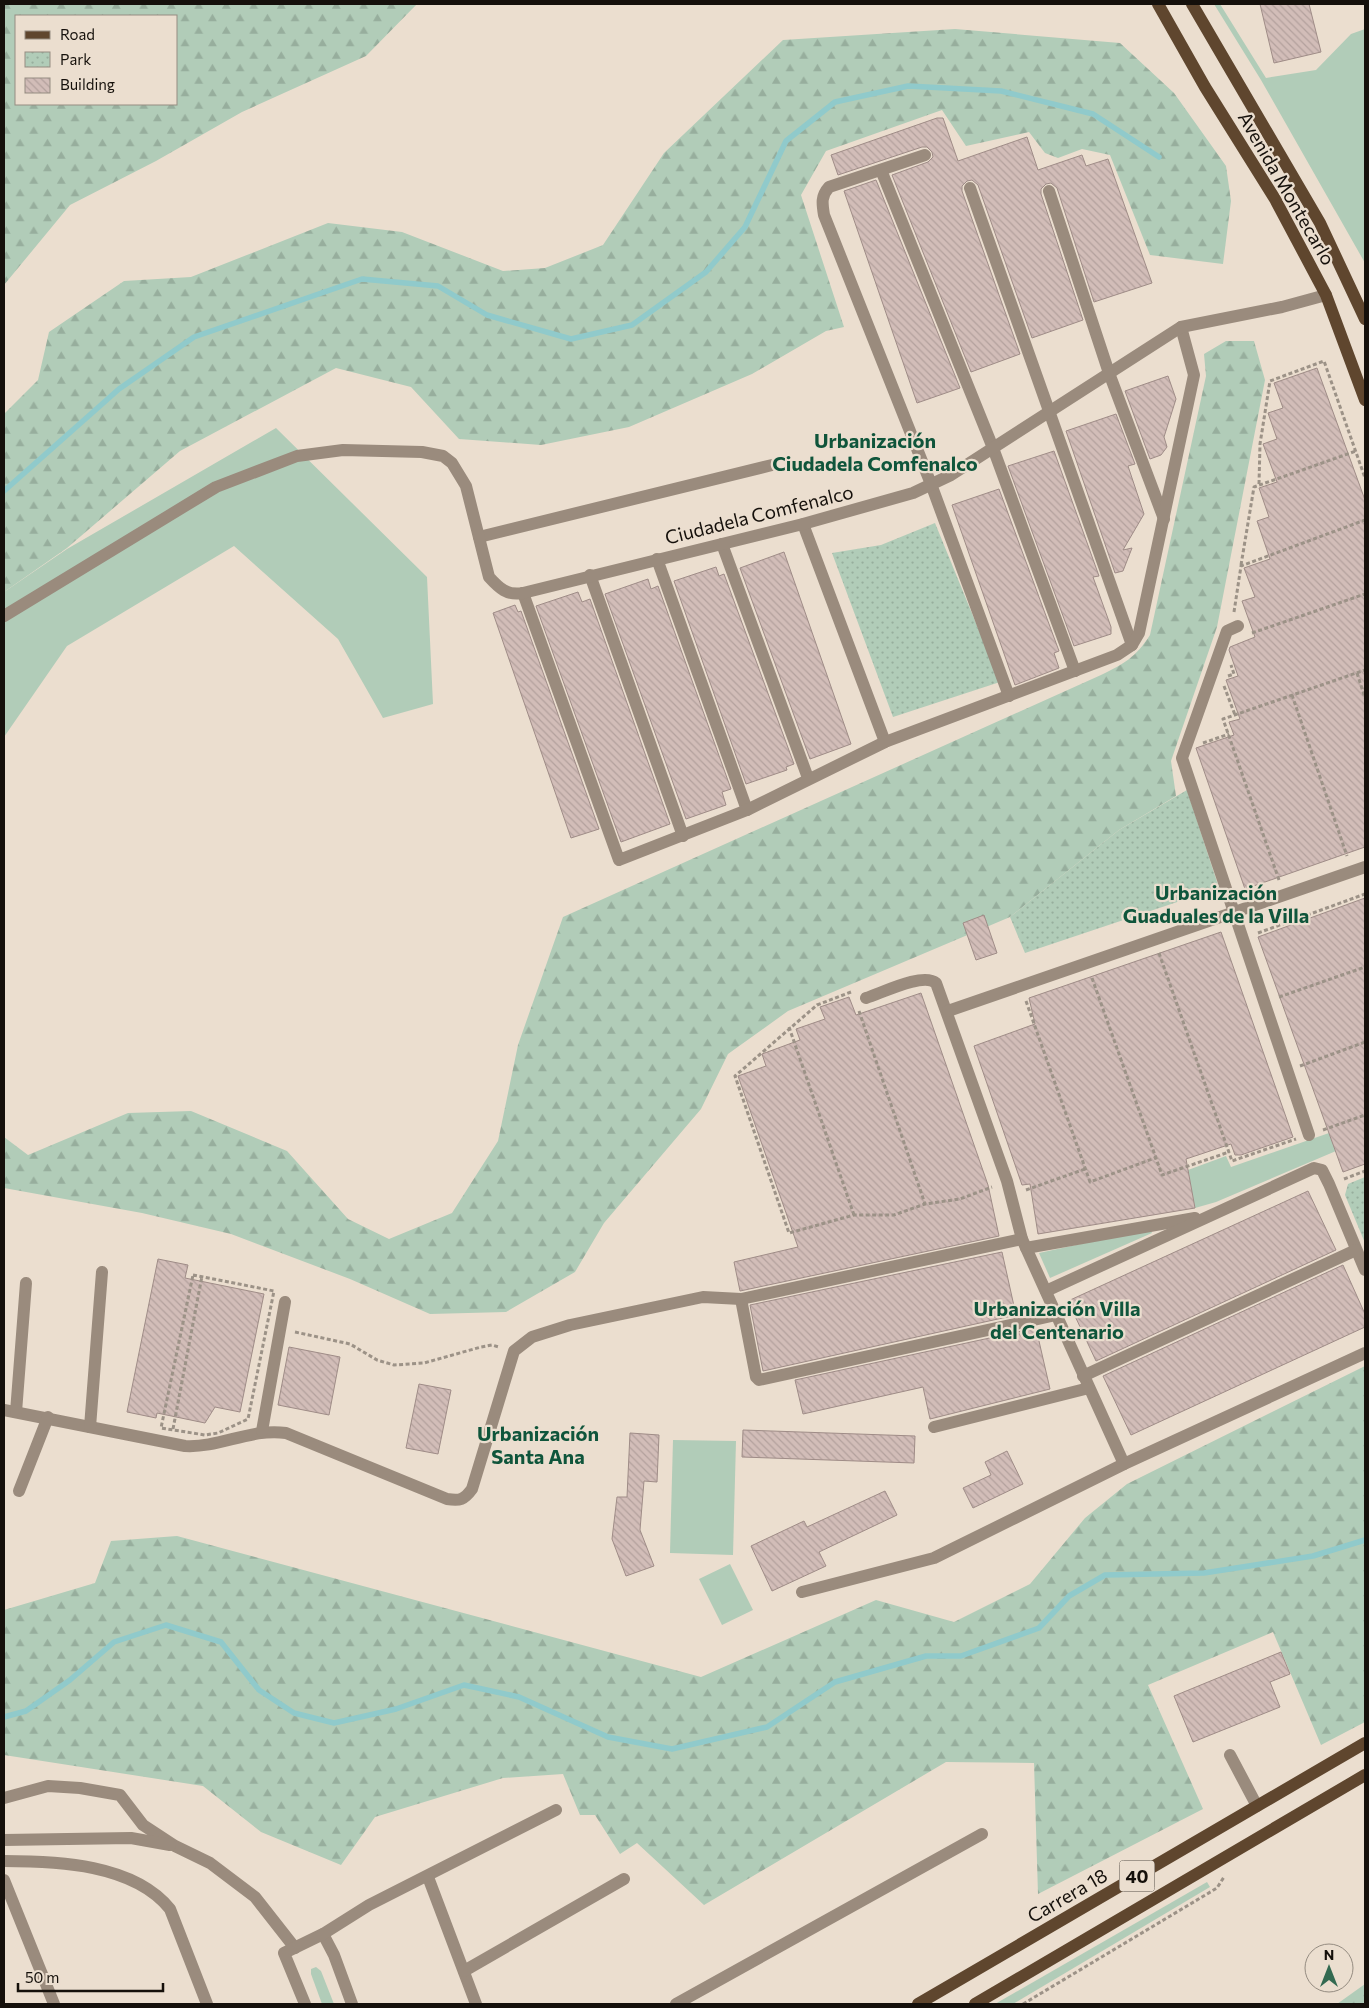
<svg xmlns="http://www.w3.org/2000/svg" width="1369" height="2008" viewBox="0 0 1369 2008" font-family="Commissioner,sans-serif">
	<defs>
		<pattern id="forest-firs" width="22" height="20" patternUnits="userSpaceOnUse" patternTransform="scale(1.25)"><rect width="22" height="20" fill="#b1ccb8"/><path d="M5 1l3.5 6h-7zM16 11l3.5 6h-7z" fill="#97ae9d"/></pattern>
		<pattern id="park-dots" width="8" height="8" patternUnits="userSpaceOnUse" patternTransform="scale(1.25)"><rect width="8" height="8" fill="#b1ccb8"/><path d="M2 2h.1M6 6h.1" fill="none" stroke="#97ae9d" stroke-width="1.8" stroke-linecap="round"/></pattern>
		<pattern id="building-back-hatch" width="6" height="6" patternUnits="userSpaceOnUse" patternTransform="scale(1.25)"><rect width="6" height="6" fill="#d2bdb8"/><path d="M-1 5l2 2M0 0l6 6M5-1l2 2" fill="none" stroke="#b3a19d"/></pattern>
	</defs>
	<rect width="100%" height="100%" fill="#ebdecf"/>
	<g fill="#b1ccb8">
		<path d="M1214,4h6l46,74 50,-8 35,-36 14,-5v234l-104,-183z"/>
		<path d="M276,428l151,149 6,127 -50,14 -45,-79 -104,-93 -167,100 -63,91v-145l63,-43z"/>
		<path d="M1329,1133l7,18 -120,51 -21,6 -7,-38 38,-14 5,11z"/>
		<path d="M1150,1229l2,4 -102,45 -11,-25z"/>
		<path d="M673,1440l63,1 -3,114 -63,-2z"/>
		<path d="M730,1564l23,46 -31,15 -23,-46z"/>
		<path d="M1207,1882l3,5 -197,117h-18z"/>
		<path d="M316,1967l5,4 13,33h-12l-11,-30v-5z"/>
	</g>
	<g fill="url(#forest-firs)" fill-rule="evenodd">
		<path d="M4,4h413l-51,52 -124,56 -86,49 -86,44 -66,80zM16,16h160v88h-160z"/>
		<path d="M955,29l165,14 54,50 52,73 5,35 -8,63 -73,-9 -40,-100 -28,-6 -24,9 -13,-5 -16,-21 -63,14 -24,-36 -116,41 -25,44 43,132 -18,4 -74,43 -123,53 -88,18 -82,-6 -48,-52 -75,-19 -156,83 -113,97 -63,44v-178l34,-34 11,-48 75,-51 67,-4 137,-54 74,9 101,39 42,-3 58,-23 61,-92 119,-113z"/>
		<path d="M1226,341h28l11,39 -48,247 -46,134 5,35 -57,34 -109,87 -222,94 -60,43 -27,55 -97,114 -29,49 -69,40 -76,2 -80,-35 -119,-45 -89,-21 -138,-25v-51l24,18 100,-42 63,-2 96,40 61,68 41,20 63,-26 46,-72 20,-96 45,-128 538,-242c23,-11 35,-18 49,-40l56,-259 -2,-22z"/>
		<path d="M1365,1366v356l-44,23 -48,-113 -125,53 55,124 -165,85 -4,-131 -88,-1 -242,143 -67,-62 -17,11 -25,-39h-15l-17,-41 -60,4 -128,39 -34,48 -80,-33 -58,-46 -199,-31v-145l91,-27 16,-42 66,-5 524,141 175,-77 78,22 76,-38 55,-66 42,-34z"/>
		<path d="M1365,1984v20h-28z"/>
	</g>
	<g fill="url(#park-dots)">
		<path d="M935,523l65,159 -107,35 -61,-164 49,-8z"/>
		<path d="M1187,790l32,98 -194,65 -15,-36 109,-87z"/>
		<path d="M1365,1177v66l-20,-48 3,-11z"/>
	</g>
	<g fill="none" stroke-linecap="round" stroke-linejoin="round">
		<g stroke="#90cacb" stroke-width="5.5">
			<path d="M4,491l115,-102 75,-52 168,-58 76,7 49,29 84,24 61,-14 74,-53 39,-45 41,-86 49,-39 73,-16 93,5 92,23 66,43"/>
			<path d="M4,1717l22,-6 44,-31 44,-38 52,-17 55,17 38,48 35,23 40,10 62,-14 68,-24 55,12 89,40 64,12 95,-22 68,-45 91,-26h35l78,-28 30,-32 36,-21 99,-2 109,-17 52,-16"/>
		</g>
	</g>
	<g fill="url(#building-back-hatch)" stroke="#9f8c87">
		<path d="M1260,4h49l12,48 -47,11z"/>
		<path d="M937,118h6l15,43 69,-24 11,33 44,-15 4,11 22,-7 44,124 -58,19 -37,-114 -6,-5 -5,1 -5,5v5l42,126 -51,18 -54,-153 -6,-5 -5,1 -5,5v5l58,163 -49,18 -79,-197 36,-13 5,-5 -1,-5 -5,-5h-5l-84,28 -7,-20z"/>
		<path d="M876,180l84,208 -43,15 -73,-212z"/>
		<path d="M1317,368l48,132v347l-120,42 -49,-141 38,-13 -5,-13 11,-3 -14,-39 12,-4 -9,-26 1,-3 25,-10 -13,-36 13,-4 -11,-29 26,-9 -13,-38 12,-4 -10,-29 18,-6 -14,-38 14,-5 -9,-26 15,-5 -9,-25z"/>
		<path d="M1168,376l8,23 -12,38 3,10 -6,8 -11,4 -25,-68z"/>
		<path d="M1116,414l19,50 -7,2 16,48 -21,36 9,-2 -9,23 -8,2 -49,-142z"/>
		<path d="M1054,451l45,125 -6,1 18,50v7l-37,12 -66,-180z"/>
		<path d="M999,489l60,162 -5,2 5,15 -44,17 -63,-180z"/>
		<path d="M784,552l67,192 -41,15 -70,-191z"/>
		<path d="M716,567l3,9 5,-2 70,190 -8,3 1,3 -41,14 -72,-203z"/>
		<path d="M648,579l3,10 7,-3 73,203 -9,3 4,13 -40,14 -81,-225z"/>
		<path d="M578,592l4,10 8,-3 80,225 -49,18 -85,-236z"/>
		<path d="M515,605l3,7 3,-1 78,218 -28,9 -78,-225z"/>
		<path d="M1365,898v266l-22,8 -85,-235z"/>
		<path d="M984,915l13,38 -21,7 -13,-37z"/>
		<path d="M1221,932l72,205 -52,18h-6l-4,-11 -45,15 9,49 -157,26 -8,-50 -8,1 -48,-139 61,-22 -6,-26z"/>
		<path d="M921,993l67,192 11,51 -259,55 -6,-29 64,-15 -60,-171 28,-10 -4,-12 38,-14 -4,-11 29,-10 -5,-12 29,-10 7,18z"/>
		<path d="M1308,1191l28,59 -240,111 -28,-60z"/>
		<path d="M1002,1252l14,63 -253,56 -13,-66z"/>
		<path d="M158,1259l30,6 -3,13 79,16 -24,118 -25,-5 -10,16 -48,-10 -1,5 -29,-6z"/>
		<path d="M1343,1265l22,49v13l-234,108 -28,-59z"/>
		<path d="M1036,1328l14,61 -120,30 -7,-32 -120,27 -8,-34z"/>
		<path d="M289,1347l51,10 -11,58 -51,-10z"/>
		<path d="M419,1384l32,6 -13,64 -32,-6z"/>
		<path d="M743,1430l172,6 -1,27 -172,-6z"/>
		<path d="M630,1433l29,2 -2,47 -13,-1 -4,49 14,36 -28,10 -14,-37 5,-42h10z"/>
		<path d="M1007,1451l16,33 -50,24 -10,-20 28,-13 -6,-13z"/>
		<path d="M885,1491l12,24 -78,37 7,14 -54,25 -21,-45 53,-25 3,6z"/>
		<path d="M1281,1652l9,22 -20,8 10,25 -87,35 -19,-46z"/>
	</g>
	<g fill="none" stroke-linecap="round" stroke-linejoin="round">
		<g stroke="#9c9287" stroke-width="3" stroke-dasharray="4 2.5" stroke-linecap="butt">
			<path d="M1259,484l1,-40 10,-63 54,-20 41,117"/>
			<path d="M1241,565l13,-78 102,-36"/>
			<path d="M1234,612l7,-46 124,-46"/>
			<path d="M1252,633l113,-39"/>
			<path d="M1357,673l8,25"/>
			<path d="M1228,676l6,-2 -3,-9"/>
			<path d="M1224,686l11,29"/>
			<path d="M1292,695l55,161"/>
			<path d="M1203,743l26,-9"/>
			<path d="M1279,880l-56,-161 142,-49"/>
			<path d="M1258,933l107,-39"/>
			<path d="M1159,953l73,208 64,-22"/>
			<path d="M1092,978l70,197 67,-23"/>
			<path d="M851,992l-34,13 -82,71 54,157 65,-18h40l31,-11 35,-5 32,-12"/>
			<path d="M1279,997l86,-30"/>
			<path d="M1026,1001l64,181 65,-24"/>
			<path d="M859,1011l66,193"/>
			<path d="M789,1027l65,188"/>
			<path d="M1300,1066l65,-24"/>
			<path d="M1323,1130l42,-15"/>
			<path d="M1344,1179l21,-8"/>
			<path d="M1026,1190l59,-21"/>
			<path d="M193,1275l81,16 -26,128 -30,14 -13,2 -44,-7z"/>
			<path d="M295,1332l55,12 27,16 17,5 30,-2 57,-16 11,-2 7,2"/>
			<path d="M173,1429l29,-153"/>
			<path d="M1023,2004l194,-116 7,-11"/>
		</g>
		<g stroke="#9a8b7d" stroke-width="12">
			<path d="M925,155l-96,32c-8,9 -7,16 -5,28l107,269 78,212"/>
			<path d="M881,170l112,278 82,223"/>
			<path d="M970,188l162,457"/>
			<path d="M1049,191l60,182 55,146"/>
			<path d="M803,524l82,218"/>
			<path d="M479,537l293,-72"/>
			<path d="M722,544l86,234"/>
			<path d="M657,559l90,251"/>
			<path d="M590,575l93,261"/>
			<path d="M523,593l96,267 128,-50 138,-68 232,-87 15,-10 7,-12 55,-258 -13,-48"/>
			<path d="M4,616l212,-129 81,-31 46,-6 79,2 21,4 9,7 14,23 23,91c10,11 18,19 34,16l280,-69 110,-31 38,-18 230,-148 101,-20 44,-12"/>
			<path d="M1238,626l-11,5 -45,127 127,377"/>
			<path d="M866,998c16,-5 57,-26 70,-15l71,198 15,58 102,225"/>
			<path d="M948,1011l417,-144"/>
			<path d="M1026,1248l169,-30"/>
			<path d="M1046,1291l268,-123 8,2 7,14 36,86"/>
			<path d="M741,1299l15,78 3,3 297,-65"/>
			<path d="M1083,1376l273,-126"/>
			<path d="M4,1410l181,36c35,2 65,-18 101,-13l161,66c13,2 17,1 25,-10l42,-138 18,-14 38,-12 133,-28 38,2 281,-60"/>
			<path d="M16,1412l10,-129"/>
			<path d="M90,1427l12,-155"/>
			<path d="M934,1427l155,-39"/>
			<path d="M262,1431l23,-129"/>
			<path d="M19,1491l29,-74"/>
			<path d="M802,1592l132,-34 190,-94 241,-111"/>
			<path d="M1230,1755l27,51"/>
			<path d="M4,1798l44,-12 32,2 40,7 23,30 32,21 35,17 45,34 40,51"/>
			<path d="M4,1840l127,-2 39,7"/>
			<path d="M4,1861c53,0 130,3 166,48l37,95"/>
			<path d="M428,1877l48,127"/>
			<path d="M4,1880l50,124"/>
			<path d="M323,1934l11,21 18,49"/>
			<path d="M464,1971l160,-92"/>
			<path d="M305,2004l-21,-51 39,-19 46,-29 187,-95"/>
			<path d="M676,2004l306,-170"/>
		</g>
		<g stroke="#5f462e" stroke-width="12">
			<path d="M1158,4l47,83 70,112 51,96 39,105"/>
			<path d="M1192,4l128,219 45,96"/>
			<path d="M918,2004l447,-261"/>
			<path d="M975,2004l390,-229"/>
		</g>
	</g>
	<g text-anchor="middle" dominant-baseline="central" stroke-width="4.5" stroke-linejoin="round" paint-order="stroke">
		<rect fill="#ebdecf" stroke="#554e46" stroke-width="1" x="1119.5" y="1860.5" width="35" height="31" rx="4"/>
		<g font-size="18" font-weight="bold" fill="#15100b">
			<text x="1137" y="1876">40</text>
		</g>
		<g font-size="19" fill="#15100b" stroke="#ebdecf">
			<text transform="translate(1287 188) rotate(60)">Avenida Montecarlo</text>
			<text transform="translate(759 514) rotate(-14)">Ciudadela Comfenalco</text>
			<text transform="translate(1067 1895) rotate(-30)">Carrera 18</text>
		</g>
		<g font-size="20" font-weight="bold" fill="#0f553b" stroke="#ebdecf">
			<text x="875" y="440">Urbanización<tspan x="875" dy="23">Ciudadela Comfenalco</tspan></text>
			<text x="1216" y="892">Urbanización<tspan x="1216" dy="23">Guaduales de la Villa</tspan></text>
			<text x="1057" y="1308">Urbanización Villa<tspan x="1057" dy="23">del Centenario</tspan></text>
			<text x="538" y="1433">Urbanización<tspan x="538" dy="23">Santa Ana</tspan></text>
		</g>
	</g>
	<rect width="1369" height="2008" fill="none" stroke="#15100b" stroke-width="10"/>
	<rect x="15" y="15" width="162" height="90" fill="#ebdecf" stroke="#958c81"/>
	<rect x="25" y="31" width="25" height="8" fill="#5f462e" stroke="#958c81"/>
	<text x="60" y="40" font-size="15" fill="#15100b">Road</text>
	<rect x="25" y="52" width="25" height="15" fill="url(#park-dots)" stroke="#958c81"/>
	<text x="60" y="65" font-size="15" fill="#15100b">Park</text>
	<rect x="25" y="78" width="25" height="15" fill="url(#building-back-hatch)" stroke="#958c81"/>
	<text x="60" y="90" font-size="15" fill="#15100b">Building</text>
	<g transform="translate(1329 1968)"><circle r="24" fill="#ebdecf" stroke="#958c81"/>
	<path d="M0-4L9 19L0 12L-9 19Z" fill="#336a51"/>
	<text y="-8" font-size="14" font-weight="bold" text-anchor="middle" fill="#15100b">N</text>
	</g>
	<path d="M18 1983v8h145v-8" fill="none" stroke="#15100b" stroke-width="2.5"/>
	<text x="25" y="1983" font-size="15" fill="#15100b" stroke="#ebdecf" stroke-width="4" paint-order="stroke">50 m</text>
</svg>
